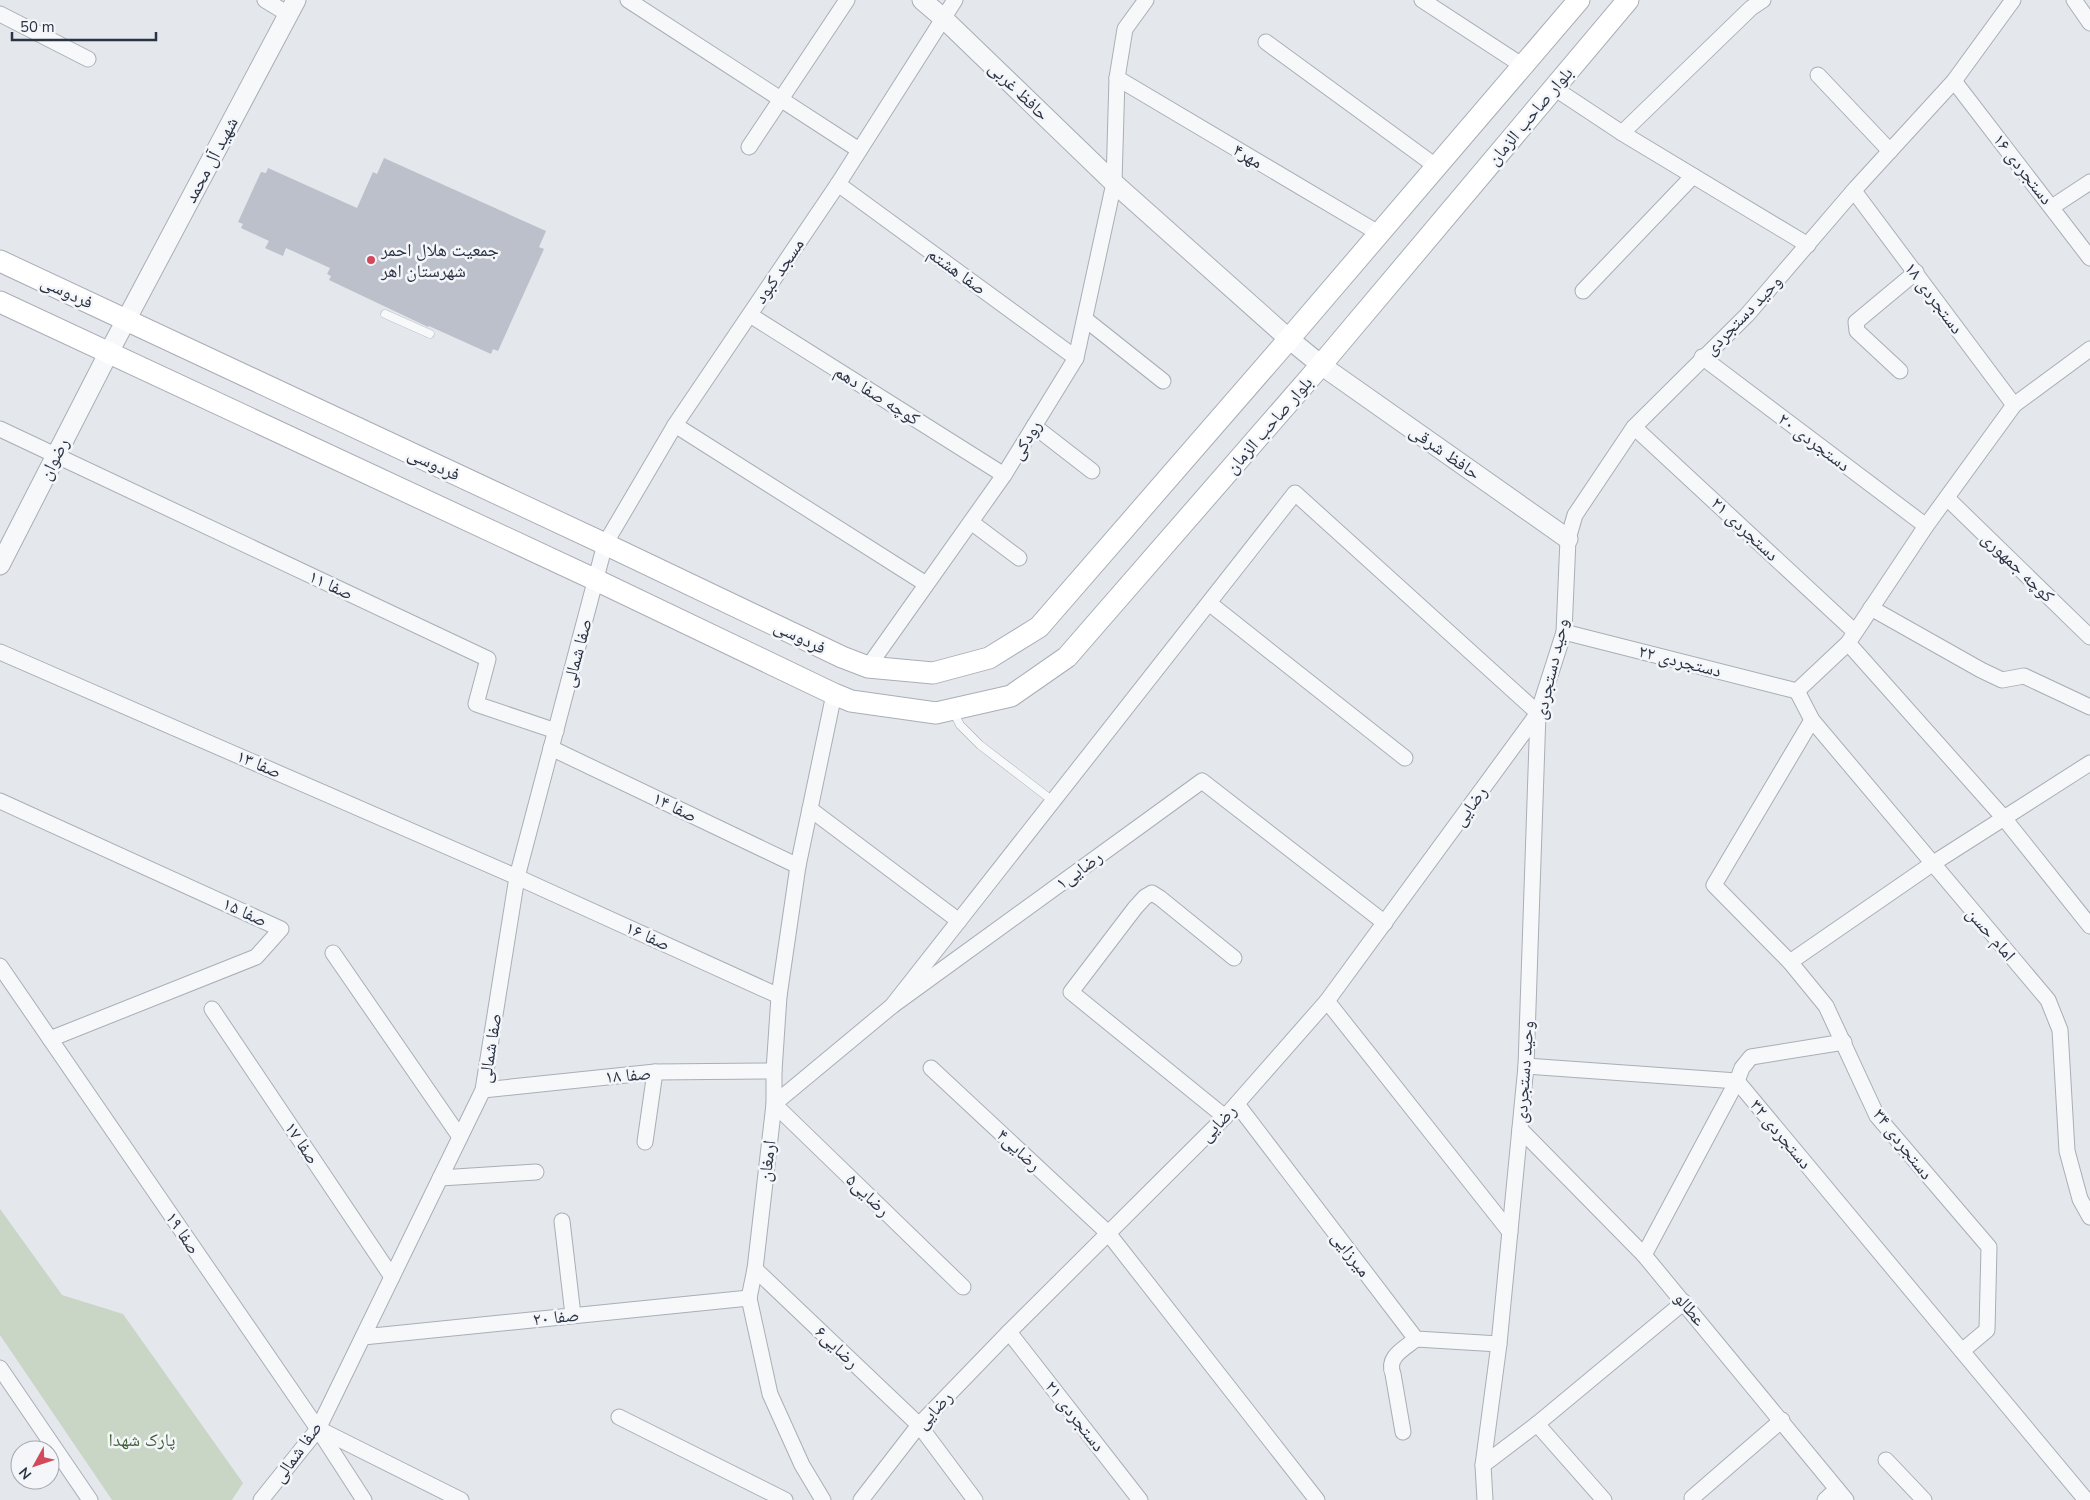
<svg xmlns="http://www.w3.org/2000/svg" width="2090" height="1500" viewBox="0 0 2090 1500" font-family="'Nunito Sans','Noto Naskh Arabic',sans-serif">
	<rect width="100%" height="100%" fill="#e4e7ec"/>
	<path fill="#c9d6c5" d="M0,1209l62,86 61,19 120,169 -11,17h-120l-112,-165z"/>
	<path fill="#bbc0ca" d="M384,158l162,73 -7,16 5,2 -46,102 -5,-2 -2,5 -62,-28 -1,1 -99,-47 2,-4 -4,-2 3,-6 -44,-20 -3,8 -18,-8 4,-7 -28,-13 2,-4 -5,-2 23,-50 5,1 2,-5 89,40 16,-36 4,2z"/>
	<g fill="none" stroke-linecap="round" stroke-linejoin="round">
		<g stroke="#a9aeb7" stroke-width="9">
			<g id="service">
				<path d="M385,314l45,20"/>
				<path d="M953,711l7,14 20,20 73,56"/>
			</g>
		</g>
		<g stroke="#a9aeb7" stroke-width="17">
			<g id="minor">
				<path d="M265,0l23,14"/>
				<path d="M628,0l231,150"/>
				<path d="M1422,0l101,66"/>
				<path d="M2074,0l16,23"/>
				<path d="M0,14l88,45"/>
				<path d="M1266,42l171,125"/>
				<path d="M1818,75l72,76"/>
				<path d="M1117,78l263,156"/>
				<path d="M1954,81l136,177"/>
				<path d="M1554,88l68,45 186,112"/>
				<path d="M1622,133l129,-125 12,-8"/>
				<path d="M749,147l98,-147"/>
				<path d="M838,184l238,174"/>
				<path d="M1854,191l160,214"/>
				<path d="M2052,207l38,-25"/>
				<path d="M1583,291l110,-115"/>
				<path d="M750,315l254,160"/>
				<path d="M1085,319l78,62"/>
				<path d="M1702,357l224,169"/>
				<path d="M1900,371l-43,-40 -1,-9 60,-50"/>
				<path d="M675,425l251,159"/>
				<path d="M1034,426l58,45"/>
				<path d="M1634,427l221,205"/>
				<path d="M0,429l488,230 -12,45 80,27"/>
				<path d="M1947,498l143,139"/>
				<path d="M971,522l48,36"/>
				<path d="M1209,603l196,155"/>
				<path d="M1871,608l110,62 21,10 22,-4 66,31"/>
				<path d="M1564,632l233,59"/>
				<path d="M1848,643l155,174 87,109"/>
				<path d="M0,652l517,225 262,119"/>
				<path d="M868,667l136,-192 72,-117 38,-175 3,-105 8,-49 21,-29"/>
				<path d="M1797,691l15,29 236,280 12,30 7,121 13,48 10,18"/>
				<path d="M1797,691l51,-48 78,-117 88,-121 76,-56"/>
				<path d="M1812,720l-98,165 76,77 36,44 51,110 112,131 -2,83 -25,21"/>
				<path d="M551,748l247,118"/>
				<path d="M0,801l281,128 -25,28 -206,82"/>
				<path d="M810,809l149,112"/>
				<path d="M333,953l127,184"/>
				<path d="M1790,962l142,-98 158,-101"/>
				<path d="M0,966l318,463 46,71"/>
				<path d="M1327,1001l183,231"/>
				<path d="M212,1009l180,268"/>
				<path d="M1526,1066l211,15 349,419"/>
				<path d="M931,1068l177,165 209,267"/>
				<path d="M483,1090l172,-18 119,-1"/>
				<path d="M1237,1104l179,235 83,5"/>
				<path d="M1225,1117l-154,-125 64,-84 10,-11 7,-4 8,5 74,60"/>
				<path d="M1520,1129l124,126 202,245"/>
				<path d="M645,1142l10,-70"/>
				<path d="M440,1178l96,-6"/>
				<path d="M562,1221l11,94"/>
				<path d="M1644,1255l93,-174 5,-13 9,-11 93,-15"/>
				<path d="M755,1269l164,156 56,75"/>
				<path d="M963,1287l-189,-183 118,-98 310,-225 183,142"/>
				<path d="M1009,1332l131,168"/>
				<path d="M363,1337l386,-39"/>
				<path d="M0,1368l90,132"/>
				<path d="M619,1417l166,83"/>
				<path d="M1537,1424l67,76"/>
				<path d="M319,1429l142,71"/>
				<path d="M1403,1432l-10,-58c-7,-17 11,-25 23,-35"/>
				<path d="M1886,1460l38,40"/>
				<path d="M1483,1465l54,-41 147,-122"/>
				<path d="M1692,1498l90,-78"/>
				<path d="M261,1500l57,-71 165,-339 34,-213 88,-333 70,-119 163,-241 117,-184"/>
				<path d="M823,1500l-21,-35 -32,-71 -21,-96 6,-29 19,-165v-33l5,-75 19,-130 36,-172"/>
				<path d="M861,1500l58,-75 90,-93 216,-215 102,-116 211,-288 -243,-220 -403,513"/>
				<path d="M1485,1500l-2,-35 16,-121 27,-278 12,-353 26,-81 4,-93 7,-24 59,-88 113,-112 109,-127 98,-107 59,-81"/>
				<path d="M1825,1500l12,-11"/>
			</g>
		</g>
		<g stroke="#a9aeb7" stroke-width="21">
			<g id="tertiary">
				<path d="M922,0l21,18 171,165 175,156 32,26 247,174"/>
				<path d="M0,565l108,-211 188,-354"/>
			</g>
		</g>
		<g stroke="#a9aeb7" stroke-width="23">
			<g id="secondary">
				<path d="M0,261l605,283 237,113 26,10 65,6 56,-15 50,-31 250,-288 290,-339"/>
				<path d="M0,302l596,278 238,114 17,7 85,12 75,-17 56,-39 254,-292 307,-365"/>
			</g>
		</g>
		<use href="#service" stroke="#f7f8fa" stroke-width="8"/>
		<use href="#minor" stroke="#f7f8fa" stroke-width="15"/>
		<use href="#tertiary" stroke="#f7f8fa" stroke-width="19"/>
		<use href="#secondary" stroke="#fff" stroke-width="21"/>
	</g>
	<circle fill="#d1495b" stroke="#f4f6f9" stroke-width="2" cx="371" cy="260" r="5"/>
	<g text-anchor="middle" dominant-baseline="central" stroke-width="5" stroke-linejoin="round" paint-order="stroke">
		<g font-size="18" fill="#2b3445" stroke="#f4f6f9">
			<text transform="translate(1019 91) rotate(44)">حافظ غربی</text>
			<text transform="translate(1530 116) rotate(-50)">بلوار صاحب الزمان</text>
			<text transform="translate(1248 156) rotate(31)">مهر۴</text>
			<text transform="translate(211 160) rotate(-62)">شهید آل محمد</text>
			<text transform="translate(2023 169) rotate(52)">دستجردی ۱۶</text>
			<text transform="translate(779 271) rotate(-56)">مسجد کبود</text>
			<text transform="translate(957 271) rotate(36)">صفا هشتم</text>
			<text transform="translate(67 292) rotate(25)">فردوسی</text>
			<text transform="translate(1934 298) rotate(53)">دستجردی ۱۸</text>
			<text transform="translate(1743 315) rotate(-46)">وحید دستجردی</text>
			<text transform="translate(877 395) rotate(32)">کوچه صفا دهم</text>
			<text transform="translate(1269 425) rotate(-49)">بلوار صاحب الزمان</text>
			<text transform="translate(1026 440) rotate(-59)">رودکی</text>
			<text transform="translate(1814 442) rotate(37)">دستجردی ۲۰</text>
			<text transform="translate(1445 452) rotate(35)">حافظ شرقی</text>
			<text transform="translate(54 459) rotate(-63)">رضوان</text>
			<text transform="translate(434 464) rotate(25)">فردوسی</text>
			<text transform="translate(1745 529) rotate(43)">دستجردی ۲۱</text>
			<text transform="translate(2018 567) rotate(44)">کوچه جمهوری</text>
			<text transform="translate(331 585) rotate(25)">صفا ۱۱</text>
			<text transform="translate(800 637) rotate(26)">فردوسی</text>
			<text transform="translate(577 653) rotate(-75)">صفا شمالی</text>
			<text transform="translate(1680 661) rotate(14)">دستجردی ۲۲</text>
			<text transform="translate(1551 669) rotate(-77)">وحید دستجردی</text>
			<text transform="translate(259 764) rotate(23)">صفا ۱۳</text>
			<text transform="translate(1470 806) rotate(-54)">رضایی</text>
			<text transform="translate(675 807) rotate(26)">صفا ۱۴</text>
			<text transform="translate(1079 870) rotate(-36)">رضایی۱</text>
			<text transform="translate(245 912) rotate(24)">صفا ۱۵</text>
			<text transform="translate(1991 934) rotate(49)">امام حسن</text>
			<text transform="translate(648 936) rotate(24)">صفا ۱۶</text>
			<text transform="translate(490 1048) rotate(-81)">صفا شمالی</text>
			<text transform="translate(1524 1072) rotate(-86)">وحید دستجردی</text>
			<text transform="translate(628 1075) rotate(-5)">صفا ۱۸</text>
			<text transform="translate(1218 1123) rotate(-46)">رضایی</text>
			<text transform="translate(1781 1134) rotate(50)">دستجردی ۳۲</text>
			<text transform="translate(302 1143) rotate(56)">صفا ۱۷</text>
			<text transform="translate(1903 1144) rotate(52)">دستجردی ۳۴</text>
			<text transform="translate(1019 1150) rotate(43)">رضایی۴</text>
			<text transform="translate(767 1161) rotate(-83)">ارمغان</text>
			<text transform="translate(868 1195) rotate(44)">رضایی۵</text>
			<text transform="translate(183 1233) rotate(56)">صفا ۱۹</text>
			<text transform="translate(1351 1254) rotate(53)">میرزایی</text>
			<text transform="translate(1690 1309) rotate(50)">عطالو</text>
			<text transform="translate(556 1317) rotate(-6)">صفا ۲۰</text>
			<text transform="translate(837 1347) rotate(44)">رضایی۶</text>
			<text transform="translate(934 1410) rotate(-47)">رضایی</text>
			<text transform="translate(1075 1416) rotate(52)">دستجردی ۲۱</text>
			<text transform="translate(297 1452) rotate(-54)">صفا شمالی</text>
		</g>
		<g font-size="18" fill="#2b3445" stroke="#f4f6f9" text-anchor="start">
			<text x="381" y="250">جمعیت هلال احمر<tspan x="381" dy="21">شهرستان اهر</tspan></text>
		</g>
		<g font-size="18" fill="#3f6138" stroke="#f4f6f9">
			<text x="142" y="1440">پارک شهدا</text>
		</g>
	</g>
	<g transform="translate(35 1465) rotate(230)"><circle r="24" fill="#f4f6f9" stroke="#a4a8b1"/>
	<path d="M0-4L9 19L0 12L-9 19Z" fill="#d1495b"/>
	<text y="-8" font-size="14" font-weight="bold" text-anchor="middle" fill="#2b3445">N</text>
	</g>
	<path d="M12 32v8h144v-8" fill="none" stroke="#2b3445" stroke-width="2.5"/>
	<text x="20" y="32" font-size="15" fill="#2b3445" stroke="#f4f6f9" stroke-width="4" paint-order="stroke">50 m</text>
</svg>
